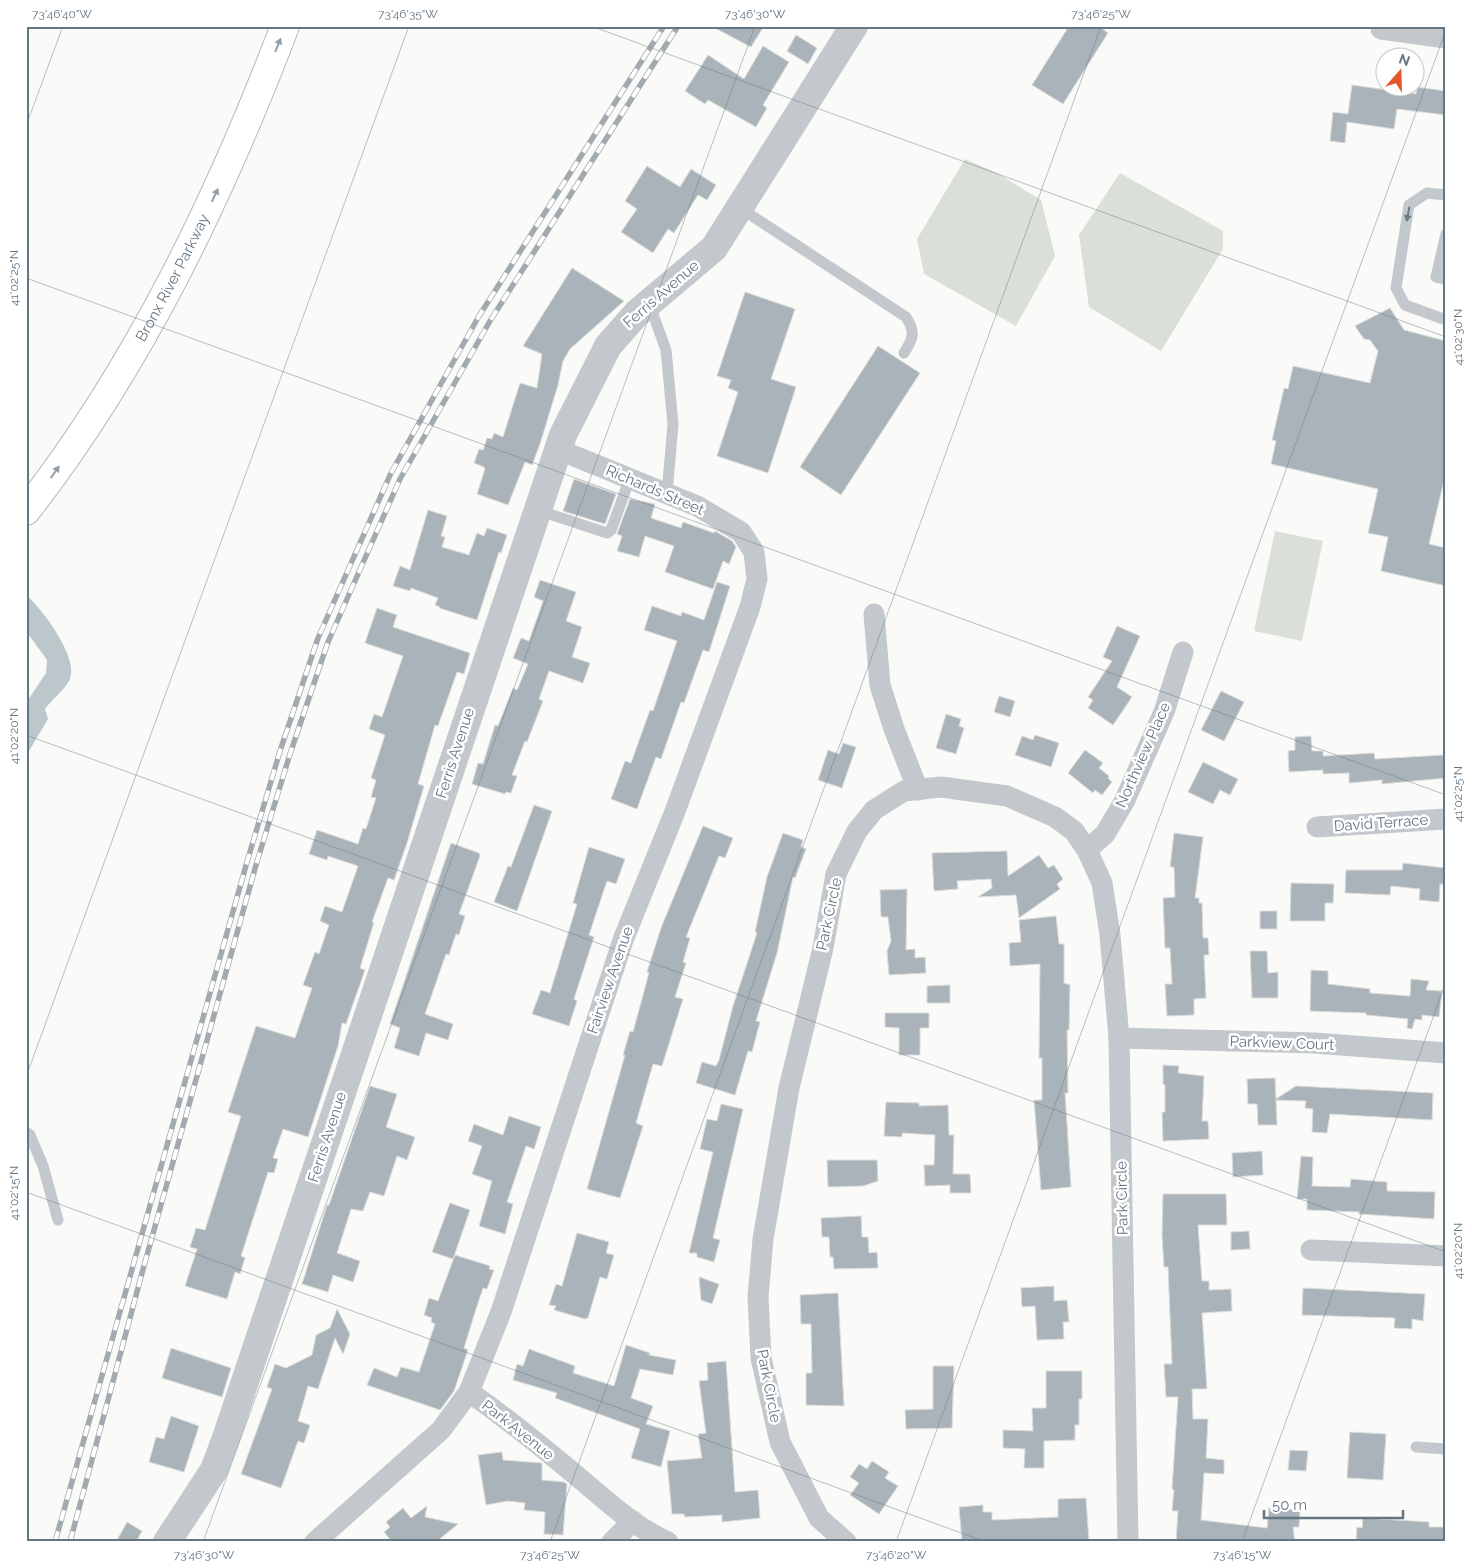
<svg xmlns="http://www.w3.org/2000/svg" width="1472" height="1568" viewBox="0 0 1472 1568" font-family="Raleway,sans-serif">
	<rect width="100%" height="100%" fill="#fafaf8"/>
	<g fill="#dadfd7">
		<path d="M965,159l32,14 44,27 14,56 -39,70 -92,-52 -7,-35z"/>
		<path d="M1120,173l103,58v18l-62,102 -72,-44 -10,-72z"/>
		<path d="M1275,531l48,10 -21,100 -48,-10z"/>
	</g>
	<path fill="#bbc7cb" d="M26,595c16,13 53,63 44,84 -5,11 -18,20 -25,30l3,10 -22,37v-53l20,-30 1,-13 -21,-29z"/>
	<g fill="#aab3b9" stroke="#dcdcda">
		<path d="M711,26h53l-13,21z"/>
		<path d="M1069,26h30l9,7 -45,71 -31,-19z"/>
		<path d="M796,35l21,13 -9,16 -21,-13z"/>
		<path d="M763,46l26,16 -26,43 4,3 -11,19 -48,-27 -3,4 -20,-13 23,-36 36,24z"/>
		<path d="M1352,85l64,9 1,-7 29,4v24l-49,-6 -3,20 -47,-7 -2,21 -15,-2 3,-29 15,2z"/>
		<path d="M647,166l33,21 11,-18 25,16 -9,15 -9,-5 -24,38 -6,-4 -15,24 -32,-21 16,-23 -12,-8z"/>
		<path d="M572,268l52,33 -54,48 -7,12 -5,24 -18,59 -8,21 -7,-3 -17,43 -31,-11 8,-25 -1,-2 -10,-4 5,-14 4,1 4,-12 5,1 2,-6 9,4 17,-54 17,5 5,-34 -19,-8z"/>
		<path d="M745,292l50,17 -24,70 25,8 -28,86 -51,-17 21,-64 -10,-4 3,-8 -14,-4z"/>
		<path d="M1390,308l14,22 42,11v131l-17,72 17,4v38l-65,-15 7,-34 -20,-4 10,-44 -107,-25 5,-23 -4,-1 12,-52 4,1 5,-23 77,17 8,-32 -8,-11 -6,-1 -9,-13z"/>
		<path d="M878,346l42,27 -79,122 -41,-28z"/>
		<path d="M574,479l42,15 -11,30 -42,-13z"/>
		<path d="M630,499l25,5 -4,14 30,10 2,-6 31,11 1,-2 17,10 4,6 -7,17 -6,-3 -10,28 -48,-17 9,-26 -29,-10 -6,21 -22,-6 5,-15 -5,-2z"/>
		<path d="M428,510l19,6 -6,20 4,1 -3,10 27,8 8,-22 7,3 3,-8 20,7 -6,18 -2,-1 -22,68 -38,-12 1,-1 -5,-2 3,-7 -27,-10 -1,3 -17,-5 7,-20 10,4z"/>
		<path d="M540,580l36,12 -10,29 16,6 -10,30 18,6 -7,20 -34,-12 -10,28 4,2 -16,41 -2,-1 -13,34 5,1 -6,17 -5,-1 -1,2 -33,-10 6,-21 5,1 12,-39 3,1 15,-38 4,2 11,-26 -15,-6 8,-20 8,3 14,-40 -9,-4z"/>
		<path d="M717,582l13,4 -21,66 -6,-2 -19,53 -3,-1 -20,57 -5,-2 -19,52 -26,-10 14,-38 6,2 19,-53 3,1 24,-70 -33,-11 8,-24 29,10 1,-4 22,8z"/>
		<path d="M377,608l20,7 -4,12 77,26 -6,21 -7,-2 -19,54 -3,-1 -17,59 6,2 -17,57 -13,37 -6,-2 -16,44h2l-14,46 5,2 -19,54 -4,-1 -4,23 -30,91 -25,-8 -10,29 5,1 -4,14 -6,-1 -27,84 4,2 -5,16 -5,-2 -8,27 -42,-13 12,-37 -7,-2 6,-19 9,2 36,-114 -13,-4 28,-86 39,12 17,-50 -9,-3 12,-33 4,2 10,-29 -9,-4 5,-15 17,6 16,-46 -30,-10 -1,4 -18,-6 8,-24 41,14 5,-16 3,1 10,-31 -5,-1 5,-17 -5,-2 14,-43 -16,-6 5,-15 8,3 21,-61 -38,-13z"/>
		<path d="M1117,626l23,10 -23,51 15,10 -19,28 -25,-17 5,-8 -5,-3 24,-36 -9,-4z"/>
		<path d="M1221,691l23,11 -20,39 -23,-11z"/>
		<path d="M999,696l16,5 -5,16 -16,-5z"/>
		<path d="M946,714l15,5 -2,7 5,2 -8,26 -20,-6z"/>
		<path d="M1035,735l24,8 -8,24 -36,-12 7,-19 11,4z"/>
		<path d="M1311,736l1,15h11v5l51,-3 1,6 68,-4 3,23 -64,6v-4l-33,3v-10l-26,1v-4l-34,2 -1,-21 7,-1v-13z"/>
		<path d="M843,743l13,4 -14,41 -24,-8 10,-30 11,4z"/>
		<path d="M1085,750l18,13 -4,5 10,8 -1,2 4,4 -10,13 -7,-5 -2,3 -25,-20z"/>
		<path d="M1203,762l35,17 -8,16 -10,-5 -7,14 -25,-12z"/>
		<path d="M534,805l18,6 -35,100 -23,-9 14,-36 3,1z"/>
		<path d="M703,826l30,12 -8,20 -6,-2 -33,81 4,1 -7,24 3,1 -11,34 8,2 -21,67 -9,-2 -17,59 7,3 -23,72 -33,-9 38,-134h-2l7,-24 3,1 16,-59 -2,-1 14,-44z"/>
		<path d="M783,833l20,7 -2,7 5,2 -11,29 -2,-1 -16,76 -21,68 4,1 -8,30 -4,-1 -13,44 -39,-12 6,-21 14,4 3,-6 14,-54 24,-73 -2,-1 12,-55z"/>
		<path d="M1174,833l29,4 -8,61h4v5h3l1,35h5l1,17h-5l2,43 -12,1v16l-27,1 -2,-32h7l-2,-36h-5l-2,-50 12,-1 -1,-30h-4z"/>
		<path d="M451,843l28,10 1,3 -21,58 6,2 -6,19 -3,-1 -7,21 -3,-1 -21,60 28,10 -5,16 -22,-7 -7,23 -25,-8 6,-20 -10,-4z"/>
		<path d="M589,847l36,12 -9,25 -9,-3 -18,54 5,2 -20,62 3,2 -8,25 -37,-12 9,-24 9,3 27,-89 -4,-1z"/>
		<path d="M1007,851l1,25 31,-21 9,13 6,-3 9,14 -6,5 3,5 -41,29 -3,-23 -38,2 14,-9 -1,-9 -34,2 1,8 -24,2 -2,-38z"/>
		<path d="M1403,863l43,5v17l-6,-1 -1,18 -20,-2 1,-11 -29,-3 -1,9 -45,-2 1,-23h56z"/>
		<path d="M1291,883l43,1 -1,19h-8v18h-35z"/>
		<path d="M907,889l-1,61 9,-1v9l10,-1 1,16 -37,2 -2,-24 4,-10 -3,-24h-7l-1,-27z"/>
		<rect x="1260" y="911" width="17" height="18"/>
		<path d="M1056,916l3,28h5v39l6,2 -1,45h-2l1,63h-3l6,94 -30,3 -7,-90h8v-42h-3l1,-94 -30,2 -1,-23 12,-1 -2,-22z"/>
		<path d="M1250,951h17l1,22 10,-1v26h-26z"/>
		<path d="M1311,970l17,1v13l42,5v4l40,3 1,-17 18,2 -3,9 16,1 -3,26 -17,-2v5l-7,-1 -3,10 -5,-1 1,-9 -42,-4v-2l-56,-2z"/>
		<path d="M950,985v18h-23v-17z"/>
		<path d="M885,1013h44v15h-9v27h-21v-27l-14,-1z"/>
		<path d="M1163,1065l16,1 -1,7 26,3 -2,45h6l1,18 -46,2 -1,-29h3v-27l-2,-1z"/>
		<path d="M1275,1078l1,21 20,-13 137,7 -1,27 -102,-6 -3,19 -15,-1 1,-23 -8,-1 1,-7 -30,-1 1,25h-19l-1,-21h-9l-1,-25z"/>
		<path d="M370,1086l27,8 -11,33 29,10 -8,23 -10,-4 -13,40 -14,-4 -7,19 -12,-2 -14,44 23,8 -7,21 -20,-7 -5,17 -26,-8 25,-79h2z"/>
		<path d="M886,1102l33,1v3l29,-1 1,30h5l-1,39h17l1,19h-21v-8l-25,1 -1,-21h10l1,-30 -33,-2v4l-18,-1z"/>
		<path d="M721,1104l22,5 -30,129 7,2 -6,22 -17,-5v-4h-8l24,-101 -13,-3 7,-30 10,2z"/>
		<path d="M509,1116l32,11 -7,22 -8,-3 -19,56 6,2 -8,30 -26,-8 13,-45 -20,-7 10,-28 -14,-5 6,-17 29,11z"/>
		<path d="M1262,1151l1,24 -30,2 -1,-24z"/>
		<path d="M1301,1156l12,1 -1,29 38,1 1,-8 36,3v9l48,1 -1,27 -75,-5v-2l-52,-2v-11h-10z"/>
		<path d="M827,1160h50l1,21 -15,5 -35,1z"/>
		<path d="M1163,1194h63l1,31h-29l4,56h7v9l22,-1 1,22 -30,2 5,76h-15l1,30h15l-2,39 18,2v14l-20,-1 -3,47 66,8 2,-20 31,2 -1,17h-6l2,15h-119l2,-31h-6l2,-21 -2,-1 6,-92h-12l-2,-33h8l-4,-97h-4l-2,-32z"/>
		<path d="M450,1203l20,7 -17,49 -21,-7z"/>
		<path d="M861,1216l1,21h6l1,16 8,-1 1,16 -44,1 -1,-12h-3l-1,-20h-7l-1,-19z"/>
		<path d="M1249,1231l1,18 -19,1v-18z"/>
		<path d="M577,1233l32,9 -3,11 8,2 -7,24 -7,-2 -12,41 -3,1 -31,-9 2,-4 -7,-1 7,-21 6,2z"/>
		<path d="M455,1255l35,11 -1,3 5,1 -7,19 -4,-1 -8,24 -11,36 4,2 -14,41 -14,19 -73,-25 7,-17 23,9 4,-10 18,5 16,-48 -4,-2 1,-4 -8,-3 5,-17 9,3z"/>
		<path d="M699,1277l20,7 -7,20 -11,-4z"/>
		<path d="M1054,1286v15l13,-1 2,22h-6l1,17 -27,1 -2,-34 -13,1 -1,-19z"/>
		<path d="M1303,1288l122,6 -2,27 -11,-2v10l-18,-1 1,-10 -93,-3z"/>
		<path d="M838,1293l6,113 -38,-1v-32h6l-1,-49h-10l-1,-29z"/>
		<path d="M337,1309l13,25 -7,20 -8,-16 -17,51 -10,-3 -10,35 12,4 -6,18 -6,-2 -17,47 -40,-14 31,-85 -5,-2 8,-23 11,4 26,-13 4,-20 14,-7z"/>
		<path d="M626,1345l24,8 -1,2 27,5 -3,15 -33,-6 -9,29 22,8 -7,18 24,7 -9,36 -30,-9 9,-29 -85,-31 2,-5 -44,-13 4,-16 6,2 6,-17 46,17 -2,7 41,13z"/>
		<path d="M171,1348l60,20 -9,29 -60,-19z"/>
		<path d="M726,1361l9,131 23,-2 2,28 -38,4v-7l-37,2 -1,-3h-12l-5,-53 35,-3 -4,-24 8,-1 -7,-52 9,-1 -1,-17z"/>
		<path d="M933,1366h21l-2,62 -46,1 -1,-19 28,-1z"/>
		<path d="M1046,1371h36v28h-3v26h-4v15l-31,1v27h-20l1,-19 -22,-1v-18l30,1 -1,-23h14z"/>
		<path d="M171,1416l28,10 -15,46 -35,-10 7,-25 8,2z"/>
		<path d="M1350,1432l36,2 -3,46 -36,-2z"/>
		<path d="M1290,1450l18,1 -2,20 -18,-1z"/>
		<path d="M502,1452l1,8 39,3v17l22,2 3,2 -4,51 -19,-1 1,-22 -21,-2 1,-7 -17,-2 -22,4 -8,-50z"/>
		<path d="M872,1461l17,11 -4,6 13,8 -19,28 -29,-19 9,-12 -9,-6 9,-13 8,5z"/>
		<path d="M1086,1498l3,44h-127l-3,-35 24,-2v7h9v8l66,-3v-18z"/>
		<path d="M427,1506l-2,11 33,7 -22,18h-44l-8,-10 6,-5 -4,-5 17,-14 8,10z"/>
		<path d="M1363,1518l66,4v5h17v15h-90l1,-15 5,1z"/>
		<path d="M127,1522l15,9 -6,11h-20z"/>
	</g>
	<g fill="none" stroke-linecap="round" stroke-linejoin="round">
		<g stroke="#b4b9bd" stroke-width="30">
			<g id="trunk">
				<path id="s1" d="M26,511c113,-145 194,-314 259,-485"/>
			</g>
		</g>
		<g stroke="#c3c8cc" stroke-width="11">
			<path d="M1446,195l-19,-2 -18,12 -13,83 9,17 41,15"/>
			<path d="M740,208l166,109c10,15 7,22 -2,36"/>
			<path d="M1446,234l-10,43 10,2"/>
			<path d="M649,303l17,47 7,74 -6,70"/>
			<path d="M537,510l70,23 4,-3 19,-52"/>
			<path d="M26,1132l4,3 13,31 15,54"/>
			<path d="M1416,1447l30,2"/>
		</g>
		<g stroke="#c3c8cc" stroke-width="21">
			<path d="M1381,29l65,9"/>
			<path d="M874,614l6,71 14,44 24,61"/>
			<path d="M1317,827l129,-8"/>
			<path d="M1087,850l18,-16 19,-32 40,-90 19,-60"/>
			<path d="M1119,1038l196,5 131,10"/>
			<path d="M1311,1250l135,6"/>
			<path d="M469,1392c38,26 73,55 109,85 28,23 56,50 90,65"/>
			<path d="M315,1542l126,-112 28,-38 32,-80 122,-372 51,-126 76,-207 7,-28 -3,-27 -13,-20 -44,-26 -140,-57"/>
			<path d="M612,1542l21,-21"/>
			<path d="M846,1542l-27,-24 -39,-76 -19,-84 -3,-61 5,-58 26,-151 34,-140 13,-74 21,-43 17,-21 30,-19 37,-4 66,9 48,21 19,14 13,19 15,33 8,52 9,103 9,504"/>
		</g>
		<path stroke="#c3c8cc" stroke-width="28" d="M167,1542l47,-72 13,-35 336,-1000 45,-89 29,-33 77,-65 140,-222"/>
		<use href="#trunk" stroke="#fff" stroke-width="28"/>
		<g stroke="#a2aab0" stroke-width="5.5">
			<g id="rail">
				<path d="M55,1542l192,-680 33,-111 38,-113 73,-165 88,-157 185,-290"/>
				<path d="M70,1542l72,-269 114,-408 34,-111 38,-112 72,-163 90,-158 188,-295"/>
			</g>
		</g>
		<use href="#rail" stroke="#fff" stroke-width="4" stroke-dasharray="11" stroke-linecap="butt"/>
	</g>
	<defs><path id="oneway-solid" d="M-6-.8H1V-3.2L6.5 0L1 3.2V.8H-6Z" transform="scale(1.25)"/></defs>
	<g fill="#939fa8">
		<use href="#oneway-solid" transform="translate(278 45) rotate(-68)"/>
		<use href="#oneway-solid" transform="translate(215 195) rotate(-65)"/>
		<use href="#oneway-solid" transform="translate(55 472) rotate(-55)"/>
	</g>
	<use fill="#6a7a87" href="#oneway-solid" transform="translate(1408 214) rotate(101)"/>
	<path fill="none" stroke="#657683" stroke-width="1" stroke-opacity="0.45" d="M591,26l855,311M26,126l37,-100M26,278l1420,517M26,735l1420,517M26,1077l383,-1051M26,1192l960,350M203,1542l552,-1516M550,1542l551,-1516M896,1542l550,-1512M1242,1542l204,-560"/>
	<g text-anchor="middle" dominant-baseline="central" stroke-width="5" stroke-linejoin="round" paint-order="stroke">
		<g font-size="15" fill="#657683" stroke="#fff">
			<text stroke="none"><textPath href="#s1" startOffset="276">Bronx River Parkway</textPath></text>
			<text transform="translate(661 294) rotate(-41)">Ferris Avenue</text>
			<text transform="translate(655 490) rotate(23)">Richards Street</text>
			<text transform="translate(455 753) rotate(-72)">Ferris Avenue</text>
			<text transform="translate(1143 755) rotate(-66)">Northview Place</text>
			<text transform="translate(1381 823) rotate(-4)">David Terrace</text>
			<text transform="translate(829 914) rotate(-78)">Park Circle</text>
			<text transform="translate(610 980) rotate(-71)">Fairview Avenue</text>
			<text transform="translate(1282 1043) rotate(2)">Parkview Court</text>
			<text transform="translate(327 1137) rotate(-72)">Ferris Avenue</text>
			<text transform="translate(1122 1198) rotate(-91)">Park Circle</text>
			<text transform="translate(769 1386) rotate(79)">Park Circle</text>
			<text transform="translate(518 1430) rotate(38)">Park Avenue</text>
		</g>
	</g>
	<rect width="1472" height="1568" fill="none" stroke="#ffffff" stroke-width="55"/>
	<g transform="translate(1400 72) rotate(20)"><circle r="24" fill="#ffffff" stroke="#c1c8cd"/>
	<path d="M0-4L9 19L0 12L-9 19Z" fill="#e4572e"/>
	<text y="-8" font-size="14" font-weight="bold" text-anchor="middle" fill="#657683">N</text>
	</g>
	<path d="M1264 1510v8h139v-8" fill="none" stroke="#657683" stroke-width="2.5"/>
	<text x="1272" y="1510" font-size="15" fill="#657683" stroke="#ffffff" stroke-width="4" paint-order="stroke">50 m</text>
	<rect x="28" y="28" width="1416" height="1512" fill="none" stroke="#657683" stroke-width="2"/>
	<g font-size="12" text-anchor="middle" fill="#657683">
		<text x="62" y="18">73°46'40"W</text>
		<text x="408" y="18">73°46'35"W</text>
		<text x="755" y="18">73°46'30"W</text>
		<text x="1101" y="18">73°46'25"W</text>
		<text transform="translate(14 278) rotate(-90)" y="4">41°02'25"N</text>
		<text transform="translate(1458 337) rotate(-90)" y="4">41°02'30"N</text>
		<text transform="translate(14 736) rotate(-90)" y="4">41°02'20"N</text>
		<text transform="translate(1458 794) rotate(-90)" y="4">41°02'25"N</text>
		<text transform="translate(14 1193) rotate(-90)" y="4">41°02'15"N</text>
		<text transform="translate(1458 1251) rotate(-90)" y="4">41°02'20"N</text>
		<text x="204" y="1559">73°46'30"W</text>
		<text x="550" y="1559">73°46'25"W</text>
		<text x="896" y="1559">73°46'20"W</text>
		<text x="1242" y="1559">73°46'15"W</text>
	</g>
</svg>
